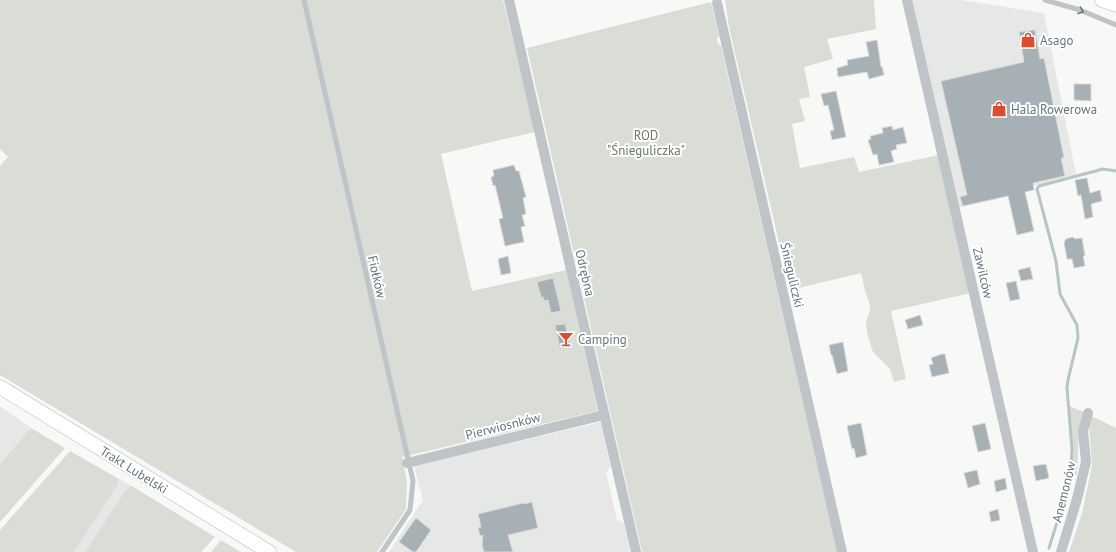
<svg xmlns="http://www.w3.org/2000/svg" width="1116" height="552" viewBox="0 0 1116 552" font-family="'PT Sans',sans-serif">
	<rect width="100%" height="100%" fill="#f8f8f6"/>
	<g fill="#e6e8e7">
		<path d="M910,0h51l83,13 32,161 -42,12v4l-77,18z"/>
		<path d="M0,406l31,22 -31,36z"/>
		<path d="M601,422l10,45 -5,5 11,48 7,3 6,29h-241l34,-52 -9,-34z"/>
		<path d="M119,479l13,7 -7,5 -40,61h-11l43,-66z"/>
	</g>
	<g fill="#d9ddd5">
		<path d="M0,0h503l32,132 -94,22 31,137 94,-21 32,141 -196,46 5,25 -1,27 -29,43h-81l-296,-177v-209l8,-9 -8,-8z"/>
		<path d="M725,0h149l2,29 -49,10 6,20 -29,8 6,30 -11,2 6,22 -13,3 8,44 54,-11 5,15 80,-17 32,138 -80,18 15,68 -12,3 -4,-13 -17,-17 -5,-15 -2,-12 1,-7 3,-7 -1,-10 -3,-7 -5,-21 -71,17 -61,-263z"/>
		<path d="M711,2l8,34 -2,2 1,6 3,2 116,506h-195l-115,-504z"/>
		<path d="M1069,406l15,6 -5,18 -2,45 -5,1v-34z"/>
		<path d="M1091,416l25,12v124h-47l13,-39 10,-47 -3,-40z"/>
		<path d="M31,428l34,20 -65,74v-58z"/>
		<path d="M70,451l49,28 -2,7 -43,66h-74v-22z"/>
		<path d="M132,486l83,51 -14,15h-116l40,-61z"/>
		<path d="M221,540l20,12h-30z"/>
	</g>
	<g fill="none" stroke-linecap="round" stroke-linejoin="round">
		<path stroke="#b7c5c8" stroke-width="3" d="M1049,548l21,-67 2,-32 -5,-61 1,-8 10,-42 -1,-13 -17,-31 -4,-33 -19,-72 2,-3 64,-17 13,2"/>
	</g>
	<g fill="#a6b0b5" stroke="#dadad8">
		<path d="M1035,30l5,29 4,-1 20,100h-3l4,18 -32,7 1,7 -9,2 9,39 -17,4 -9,-39 -45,10 -3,-9 7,-2 -26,-114 83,-19 -5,-30z"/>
		<path d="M877,40l4,27 1,-1 2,9 -15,4 -2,-7 -29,5 -1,-9 11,-3 -1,-5 22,-4 -3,-14z"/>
		<path d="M1074,84h17v17l-17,-1z"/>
		<path d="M836,91l10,46 -14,3 -2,-9 4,-1 -6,-25 -4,1 -3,-12z"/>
		<path d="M892,126l1,4 10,-3 4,16 -11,2 1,4 -6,2 3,11 -15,3 -2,-11 -4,1 -5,-15 3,-1 -1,-3 13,-3 -1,-5z"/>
		<path d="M514,165l2,6h3l7,26 -3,1 3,16 -4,1 3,11 -4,1 3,15 -19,4 -6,-27 4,-1 -8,-33 -2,1 -2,-9 3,-1 -1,-6z"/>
		<path d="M1087,178l3,15 10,-3 2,11 -11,3 2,13 -8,2 -4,-24 -3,1 -3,-16z"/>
		<path d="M1073,237l2,2 7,-1 3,18h-2l2,10 -11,2 -2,-9h-5l-3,-17 2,-3z"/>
		<path d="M508,256l3,17 -10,2 -3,-16z"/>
		<path d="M1030,267l3,12 -12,2 -3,-11z"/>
		<path d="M553,278l8,33 -10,2 -3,-13 -4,1 -1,-4h-2l-4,-15z"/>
		<path d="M1016,281l4,18 -10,2 -4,-18z"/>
		<path d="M920,315l3,10 -15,4 -3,-9z"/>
		<path d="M565,324l6,23 -11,2 -5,-24z"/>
		<path d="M843,342l5,29 -11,3 -5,-19h-1l-2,-10z"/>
		<path d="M942,354h3l4,19 -17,4 -3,-12 4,-1 -2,-6z"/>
		<path d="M861,423l6,32 -11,3 -2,-10 -2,1 -5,-23z"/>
		<path d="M985,423l6,26 -13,3 -6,-26z"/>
		<path d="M1046,464l3,14 -13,3 -3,-15z"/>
		<path d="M977,470l3,14 -12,4 -4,-15z"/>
		<path d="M1005,478l2,11 -11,3 -2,-11z"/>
		<path d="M532,502l6,26 -30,7 5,17h-29l-2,-7 1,-10 -3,1 -2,-8 3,-1 -3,-13 45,-11 1,1z"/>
		<path d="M998,509l2,11 -9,2 -2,-10z"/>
		<path d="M416,518l15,12 -15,22h-3l-14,-10z"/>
	</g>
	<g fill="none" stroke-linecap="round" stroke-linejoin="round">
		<g stroke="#b2b8bc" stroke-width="15">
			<g id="secondary">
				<path d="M1102,0l14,5"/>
				<path d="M0,387l269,165"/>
			</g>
		</g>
		<g stroke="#bfc4c8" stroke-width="5">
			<path d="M304,0l109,481 -3,29 -28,42"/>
			<path d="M1045,0l35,10 36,15"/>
		</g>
		<g stroke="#bfc4c8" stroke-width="10">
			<path d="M509,0l127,552"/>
			<path d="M907,0l126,552"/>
			<path d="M717,3l125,549"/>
			<path d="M407,463l197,-48"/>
			<path d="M1061,552l16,-53 9,-37 -3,-31 5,-18"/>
		</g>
		<use href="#secondary" stroke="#fff" stroke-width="14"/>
	</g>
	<defs><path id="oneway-chevron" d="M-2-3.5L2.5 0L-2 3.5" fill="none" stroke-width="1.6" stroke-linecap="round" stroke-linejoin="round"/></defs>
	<use stroke="#647680" href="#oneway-chevron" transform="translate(1081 11) rotate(20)"/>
	<defs>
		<g id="shop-bare" transform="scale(1.2)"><path d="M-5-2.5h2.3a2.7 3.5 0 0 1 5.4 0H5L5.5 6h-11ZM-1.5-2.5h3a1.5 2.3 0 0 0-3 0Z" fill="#de4c30" stroke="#fff" stroke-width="2.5" paint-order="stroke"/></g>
		<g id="bar-bare" transform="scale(1.2)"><path d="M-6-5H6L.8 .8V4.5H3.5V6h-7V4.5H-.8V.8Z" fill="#de4c30" stroke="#fff" stroke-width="2.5" paint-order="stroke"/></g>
	</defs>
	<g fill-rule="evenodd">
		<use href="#shop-bare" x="1028" y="40"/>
		<use href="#shop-bare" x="999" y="109"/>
		<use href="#bar-bare" x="566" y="339"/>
	</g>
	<g text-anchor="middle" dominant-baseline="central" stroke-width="4" stroke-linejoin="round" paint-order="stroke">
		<g font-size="13" fill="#647680" stroke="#fff" text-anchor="start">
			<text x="1040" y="40">Asago</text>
			<text x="1011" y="109">Hala Rowerowa</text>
			<text x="578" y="339">Camping</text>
		</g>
		<g font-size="13" fill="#687863" stroke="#fff">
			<text x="646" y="135">ROD<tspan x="646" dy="15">"Śnieguliczka"</tspan></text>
		</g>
		<g font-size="13" fill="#647680" stroke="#fff">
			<text transform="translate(585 273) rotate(77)">Odrębna</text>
			<text transform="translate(983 273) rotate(77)">Zawilców</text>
			<text transform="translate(792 275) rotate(77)">Śnieguliczki</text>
			<text transform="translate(377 277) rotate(77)">Fiołków</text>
			<text transform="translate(503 426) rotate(-14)">Pierwiosnków</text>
			<text transform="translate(134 470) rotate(32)">Trakt Lubelski</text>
			<text transform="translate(1064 492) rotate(-76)">Anemonów</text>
		</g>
	</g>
</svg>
